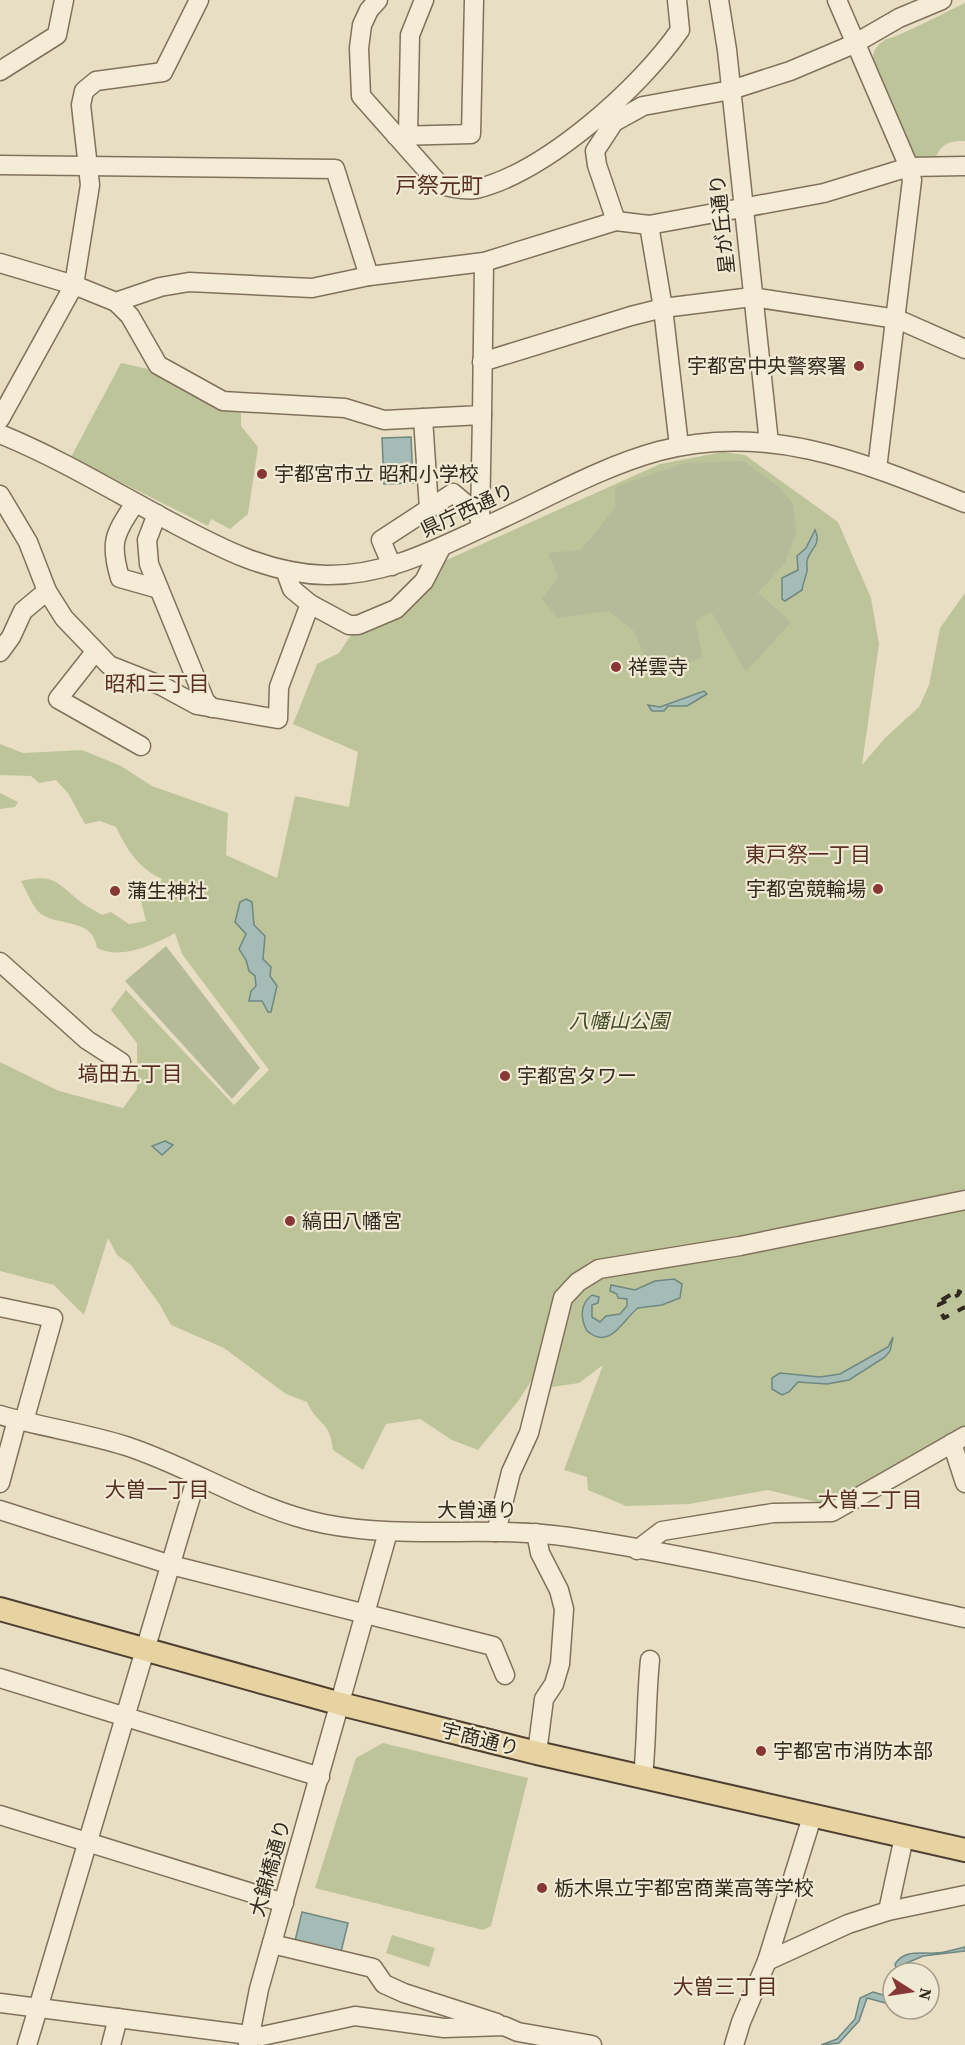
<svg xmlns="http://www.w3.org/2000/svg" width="965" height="2045" viewBox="0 0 965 2045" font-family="'Source Serif 4','Noto Sans JP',serif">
	<rect width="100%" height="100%" fill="#e8dec4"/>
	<g fill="#bec49a">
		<path d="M965,3v138c-15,0 -23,2 -29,16l-20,2c-11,-23 -41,-78 -43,-101 0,-9 6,-14 13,-19 7,1 66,-30 79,-36z"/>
		<path d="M121,363l27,6 65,37 28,7v13l17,21 -10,67 -18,15 -19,-10 -3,7 -137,-69z"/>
		<path d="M723,452l22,3 93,67 33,76 8,46 -17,121 23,-27 34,-31 10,-22 11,-57 25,-35v834l-136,78 -61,-15 -79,14 -63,2 -38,-16 -1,-13 -23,-7 39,-105 -24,18 -33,5 -13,-10 -14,22 -41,50 -26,-10 -32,-21 -34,5 -23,46 -30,-20c-4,-32 -15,-23 -26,-48l-21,-8 -62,-46 -53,-23 -11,-20 -29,-40 -14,-10 -9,-17 -24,77 -30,-30 -54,-14v-209l59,29 64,17 14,-19v-46l-26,-33 15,-20 108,115 35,-35 -87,-116 -7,-21c-21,12 -55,27 -78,15 -4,-30 -36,-21 -56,-34 -8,-6 -15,-24 -20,-33 30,-7 35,0 56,18 7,6 17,11 25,16l9,-3 18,12 17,-3 -6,-24 15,-5 7,-13c-25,-12 -34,-28 -46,-52l-16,-6 -15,3 -17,-31 -12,-13 -17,3 -8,-7 -31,-1v-31l23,9 59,-3 39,16 31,20 76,27 -2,42 51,23 18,-82 54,11 9,-55 -65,-28 24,-60 22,-11 18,-27 43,-14 40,-49 220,-99z"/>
		<path d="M0,793l18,9 -3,5 -15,2z"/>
		<path d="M383,1743l145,35 -37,148 -8,4 -168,-42 41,-130z"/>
		<path d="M392,1935l43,13 -6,19 -43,-14z"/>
	</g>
	<g fill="#b5ba98">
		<path d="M743,461l36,26 14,17 3,29 -11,30 -27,30 33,29 -45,50 -35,-61 -16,11 8,36 -51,16 -18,-43 -26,-20 -50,7 -16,-19 16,-22 -10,-24 33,-3 34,-42v-21l70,-24z"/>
		<path d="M166,946l94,122 -28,31 -107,-118z"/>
	</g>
	<g fill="#a5bbb6" stroke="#6e8882" stroke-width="1.5">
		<path d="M411,437l2,46 -29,1 -2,-46z"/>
		<path d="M815,530c7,15 -5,18 -8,31 -1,3 1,7 0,10 -1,6 -4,11 -5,19l-17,11 -3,-2v-21l16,-8 -1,-14 9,-8z"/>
		<path d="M704,691l3,3 -20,12h-19l-4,5h-12l-4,-6 12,2z"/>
		<path d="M246,899l6,3 2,23 11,11 -2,23 8,8 -1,9 7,10 -6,26h-3l-6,-11h-13l2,-10 5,-5 -1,-10 -6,-5 -3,-11 -7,-11 7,-15 -11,-12 5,-20z"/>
		<path d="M165,1141l8,4 -11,10 -10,-9z"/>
		<path d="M674,1279l8,5 -2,14 -18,7 -24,3c-15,11 -27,43 -51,23 -7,-13 -7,-27 5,-36l7,2 -1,6 -6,2v12l8,5 6,-6 14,-2 7,-8v-7l-9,-1 -1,-4 -7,-3 1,-6 24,5 20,-9z"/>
		<path d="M893,1337l-3,14 -5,6 -36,23 -22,4 -29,-2 -9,10 -7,3 -10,-6v-11l8,-5 40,4 20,-3 48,-27z"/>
		<path d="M302,1912l46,11 -7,29 -46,-11z"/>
		<path d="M965,1947v4l-42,5 -21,9 2,8h-7l-2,-9c10,-15 26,-10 40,-11 10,0 20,-4 30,-6z"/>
		<path d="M873,1992l20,6v7l-26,-7 -8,23 -20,22 -18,2 16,-6 18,-20 5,-21z"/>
	</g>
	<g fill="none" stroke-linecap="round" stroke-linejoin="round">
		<g stroke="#80715d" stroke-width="21">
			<g id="minor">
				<path d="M378,0l-9,10 -7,15 -3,23 2,48 79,89c11,2 25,6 36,4 70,-17 164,-101 204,-159l-3,-30"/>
				<path d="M719,0l8,50 42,393"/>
				<path d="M837,0l72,167 3,13 -35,289"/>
				<path d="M0,71l57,-36 7,-35"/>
				<path d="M408,135l2,-100 14,-35"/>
				<path d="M396,136l75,-2 3,-134"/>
				<path d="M0,165l335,4 34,107"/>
				<path d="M616,221l-19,-56 -2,-14 19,-29 29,-16 88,-16 59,-19 64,-27 45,-26 43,-18"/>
				<path d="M649,225l14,83 16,138"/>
				<path d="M0,263l74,22 42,17 44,-15 29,-5 123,6 57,-12 115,-14 132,-41 33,4 175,-32 85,-26 56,-1"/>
				<path d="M116,302l14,14 28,49 65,36 122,7 39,12 98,-5 2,-153"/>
				<path d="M482,362l149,-46 32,-8 89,-11 145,22 68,30"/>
				<path d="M423,418l6,91"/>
				<path d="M0,419l74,-134 16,-100 -9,-80 3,-14 12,-10 67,-9 36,-72"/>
				<path d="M0,434c59,24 115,58 171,88 49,26 98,52 155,53 60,1 110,-26 162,-50 56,-25 112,-58 171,-74 110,-29 206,12 306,52"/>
				<path d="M0,495l28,47 19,49 17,27 45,47 53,21 35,19 81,14 1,-32 31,-83 -18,-15 -7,-19"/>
				<path d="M135,503c-20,31 -26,38 -15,75l39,11"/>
				<path d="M157,514l-10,26 2,24 56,137 7,7"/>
				<path d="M480,524l2,-109"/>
				<path d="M392,566l-11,-26 72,-47 27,23"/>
				<path d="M310,604l39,21h9l38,-16 28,-28 17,-33"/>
				<path d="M0,652l11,-15 12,-26 24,-20"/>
				<path d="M95,652l-37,47 83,47"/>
				<path d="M0,962l87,78 34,22"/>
				<path d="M0,1307l53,11 -29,103"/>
				<path d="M0,1415c41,12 85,18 126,31 68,22 128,64 199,78 81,16 163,1 244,13 133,20 265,52 396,81"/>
				<path d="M952,1443l13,40"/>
				<path d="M0,1483l17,-63"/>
				<path d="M0,1510l171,55 322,81 12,29"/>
				<path d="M496,1532l15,-60 18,-39 34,-135 15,-16 21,-13 141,-23 225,-46"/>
				<path d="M536,1533l4,20 19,37 5,19 -4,55 -6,20 -10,15 -7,54"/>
				<path d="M637,1550l25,-19 111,-18 59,-1 133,-76"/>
				<path d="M0,1678l320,99"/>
				<path d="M643,1777c4,-39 3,-78 7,-117"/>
				<path d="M0,1815l284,88"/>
				<path d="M888,1911l16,-74"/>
				<path d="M272,1944l101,24 11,16 20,9 93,30"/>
				<path d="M767,1961l81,-37 40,-13 77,-16"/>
				<path d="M0,2003l249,32 13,1 93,-20 89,12 60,-2 14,6 74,13"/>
				<path d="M27,2045l170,-569"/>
				<path d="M111,2045l7,-27"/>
				<path d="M248,2045l11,-56 129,-457"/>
				<path d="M734,2045l7,-23 26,-61 45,-144"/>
			</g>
		</g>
		<g stroke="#4e3f31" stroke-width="26">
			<path id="major" d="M0,1609l341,95 196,49 428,97"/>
		</g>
		<use href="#minor" stroke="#f4ecd6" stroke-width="18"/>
		<use href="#major" stroke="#e6d3a1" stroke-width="22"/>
		<g stroke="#32291f" stroke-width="4" stroke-dasharray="10 10" stroke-linecap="butt">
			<path d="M957,1291l3,1 -2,3 -20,10 -3,-1z"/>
			<path d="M942,1314l2,4 21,-11"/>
		</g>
	</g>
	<g fill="#873735" stroke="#f0e9d3" stroke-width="2">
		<circle cx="859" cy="366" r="6"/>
		<circle cx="262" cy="474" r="6"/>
		<circle cx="616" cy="667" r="6"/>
		<circle cx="878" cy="889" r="6"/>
		<circle cx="115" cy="891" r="6"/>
		<circle cx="505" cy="1076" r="6"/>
		<circle cx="290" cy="1221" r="6"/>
		<circle cx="761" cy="1751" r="6"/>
		<circle cx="542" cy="1888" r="6"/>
	</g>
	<g text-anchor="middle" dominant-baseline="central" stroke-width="4.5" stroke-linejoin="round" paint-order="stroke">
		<g font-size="20" fill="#32291f" stroke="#f0e9d3">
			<text transform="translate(722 224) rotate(-96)">星が丘通り</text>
			<text transform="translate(467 510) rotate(-25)">県庁西通り</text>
			<text x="477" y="1510">大曽通り</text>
			<text transform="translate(480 1739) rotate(14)">宇商通り</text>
			<text transform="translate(270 1868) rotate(-74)">大錦橋通り</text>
		</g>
		<g font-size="20" fill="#32291f" stroke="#f0e9d3" text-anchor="start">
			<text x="847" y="366" text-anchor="end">宇都宮中央警察署</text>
			<text x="274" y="474">宇都宮市立 昭和小学校</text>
			<text x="628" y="667">祥雲寺</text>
			<text x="866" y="889" text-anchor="end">宇都宮競輪場</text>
			<text x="127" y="891">蒲生神社</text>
			<text x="517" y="1076">宇都宮タワー</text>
			<text x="302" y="1221">縞田八幡宮</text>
			<text x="773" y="1751">宇都宮市消防本部</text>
			<text x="554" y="1888">栃木県立宇都宮商業高等学校</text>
		</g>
		<g font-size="20" font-style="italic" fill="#424c28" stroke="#f0e9d3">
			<text x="619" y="1021">八幡山公園</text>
		</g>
		<g font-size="21" fill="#593124" stroke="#f0e9d3">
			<text x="157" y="683">昭和三丁目</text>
			<text x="808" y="854">東戸祭一丁目</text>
			<text x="130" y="1073">塙田五丁目</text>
			<text x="157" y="1489">大曽一丁目</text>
			<text x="870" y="1499">大曽二丁目</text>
			<text x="725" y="1986">大曽三丁目</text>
		</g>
		<g font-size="22" fill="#593124" stroke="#f0e9d3">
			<text x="439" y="185">戸祭元町</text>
		</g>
	</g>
	<g transform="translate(911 1991) rotate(102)"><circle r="28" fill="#f0e9d3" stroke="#a49c8b" stroke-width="1.5"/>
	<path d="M0-4.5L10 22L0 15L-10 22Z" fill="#873735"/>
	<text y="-9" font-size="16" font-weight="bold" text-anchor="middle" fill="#32291f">N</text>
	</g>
</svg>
